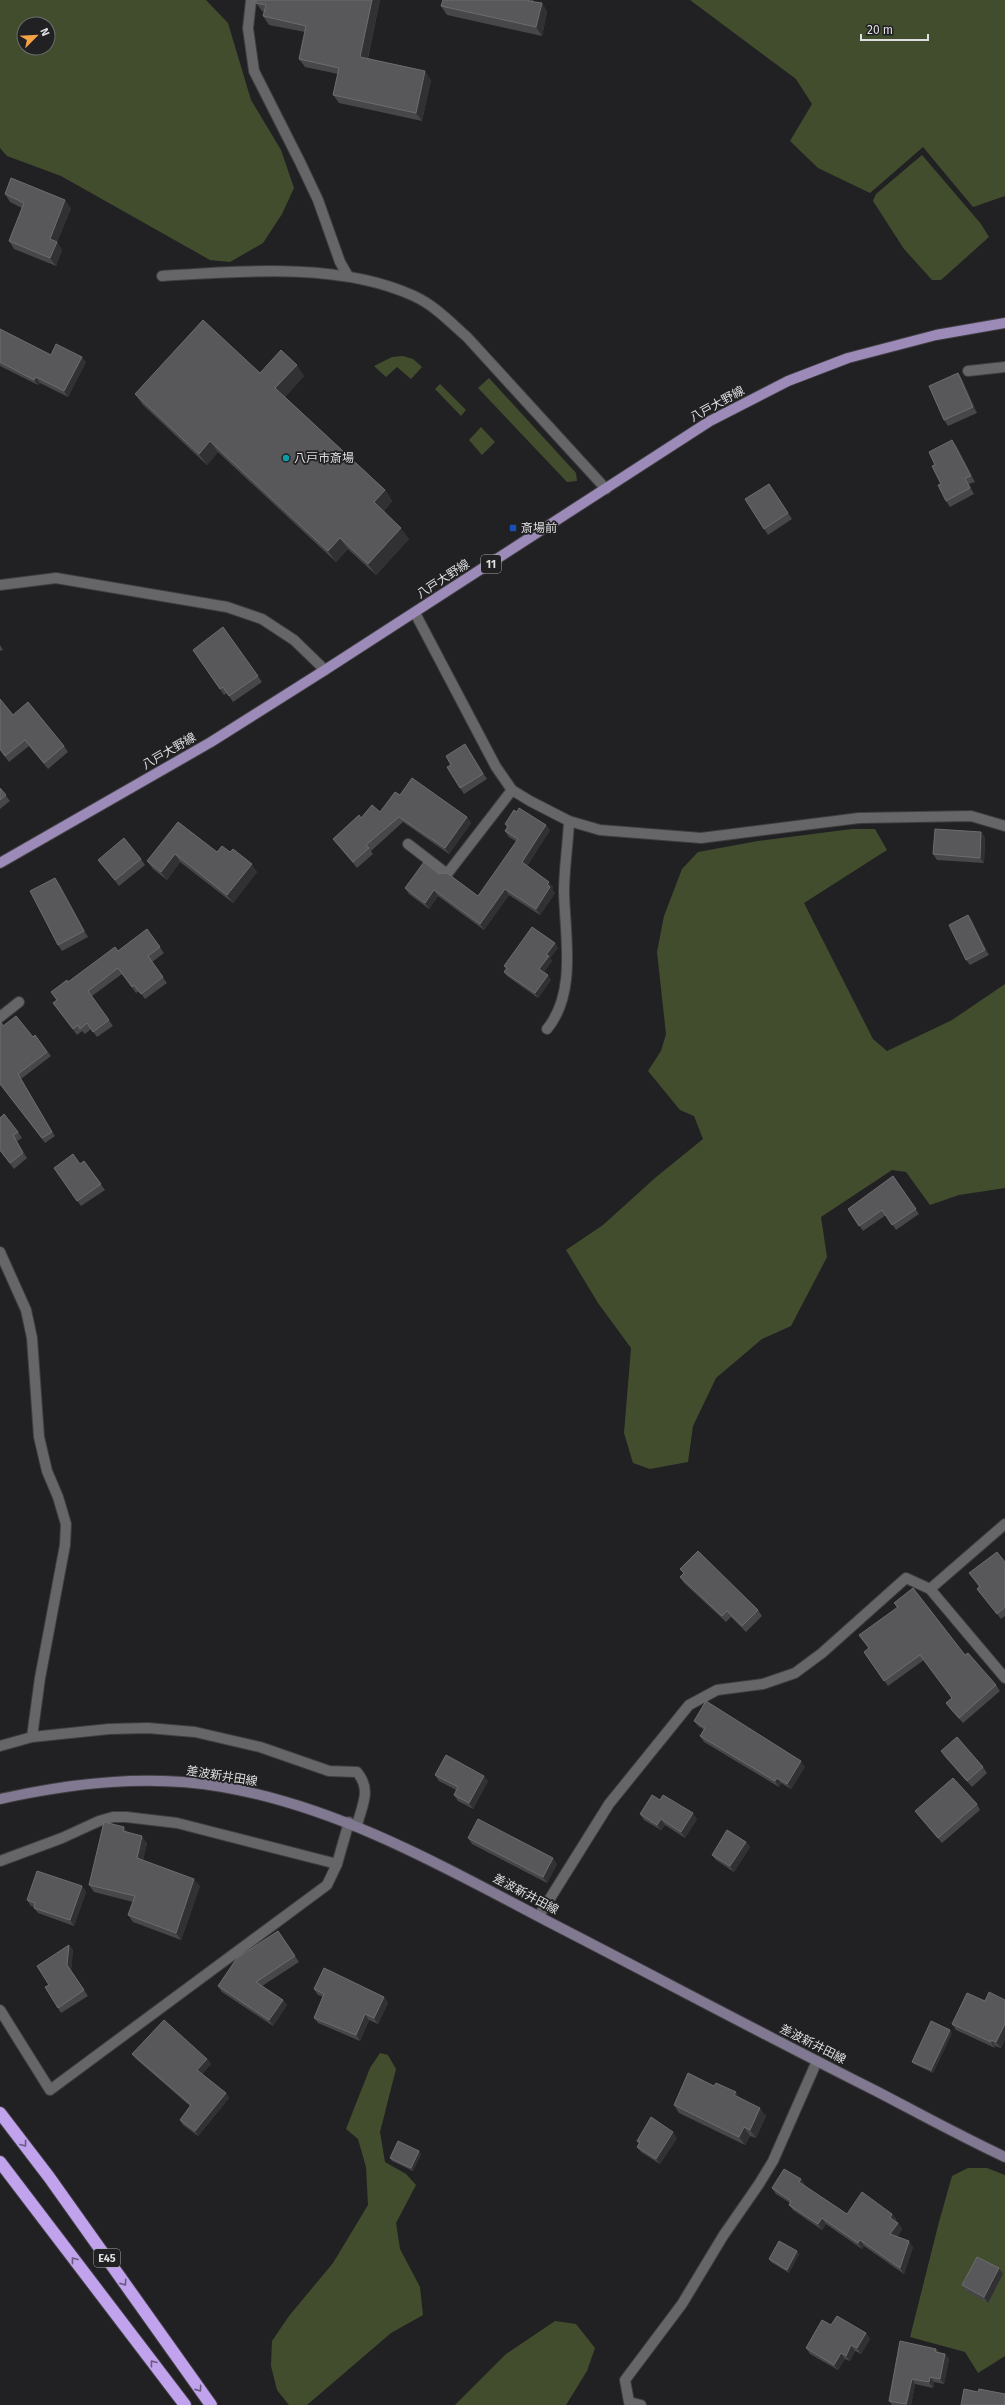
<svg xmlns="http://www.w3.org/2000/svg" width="1005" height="2405" viewBox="0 0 1005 2405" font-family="'Fira Sans','Noto Sans JP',sans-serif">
	<rect width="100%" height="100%" fill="#212123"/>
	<g fill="#424d2e" fill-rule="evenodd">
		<path d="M0,0h206l22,23 23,77 30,50 13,38 -12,26 -19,29 -33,19 -20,-2 -149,-84 -54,-20 -7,-8zM24,24h24v24h-24z"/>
		<path d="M690,0h315v196l-32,11 -50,-60 -53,46 -52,-25 -28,-27 22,-37 -16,-25z"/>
		<path d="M922,155l59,69 8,13 -48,43h-9l-28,-31 -31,-48 3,-7z"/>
		<path d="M403,356l10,3 9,8 -11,12 -14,-12 -11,10 -12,-11 18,-9z"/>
		<path d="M489,378l87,95 1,8 -10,1 -89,-94z"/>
		<path d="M440,384l26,26 -5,6 -26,-27z"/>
		<path d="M481,427l14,15 -13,13 -13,-15z"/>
		<path d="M852,829h23l12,21 -83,53 69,136 14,12 65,-31 53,-36v204l-46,7 -29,10 -24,-33 -14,-2 -71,47 6,40 -36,69 -29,13 -46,39 -23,48 -5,36 -38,7 -17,-6 -9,-30 7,-85 -33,-45 -32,-53 37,-25 52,-47 48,-39 -9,-23 -14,-6 -32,-39 13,-20 5,-17 -9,-82 7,-36 18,-47 16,-17 60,-11z"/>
		<path d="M380,2053l8,2 8,14 -16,63 5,30 21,12 10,11 -20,38 4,26 20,38 3,28 -32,18 -84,72h-18l-12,-15 -6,-24 1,-25 17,-25 44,-53 35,-58 -2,-38 -8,-28 -12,-10 24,-61z"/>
		<path d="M968,2168h19l18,7v181l-27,17 -13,-21 -55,-15 29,-115 13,-46z"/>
		<path d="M555,2321l21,3 19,24 -8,23 -21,34h-111l51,-51z"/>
	</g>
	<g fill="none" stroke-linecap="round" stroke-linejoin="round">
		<g stroke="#3e3d40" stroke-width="12">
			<g id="street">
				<path d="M251,1l-3,27 6,43 46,91 18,38 22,62 8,14"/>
				<path d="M162,276c79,-5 179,-14 252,20 20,9 36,26 53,41l139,152"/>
				<path d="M968,371l37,-4"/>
				<path d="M0,585l56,-7 171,29 35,12 32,21 31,30"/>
				<path d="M415,613l81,154 16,23 18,11 39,20 31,9 101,8 158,-20 112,-2 34,10"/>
				<path d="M408,844l39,30 65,-84"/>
				<path d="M0,1017l19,-15"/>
				<path d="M547,1029c30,-36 18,-93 17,-137 0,-23 4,-47 5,-71"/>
				<path d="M0,1252l26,58 6,28 7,99 8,34 11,26 8,27 -1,21 -25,133 -8,59 77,-8 39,-1 47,4 65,15 69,24 28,1c15,18 5,33 0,53"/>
				<path d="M930,1589l75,89"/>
				<path d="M0,1746l32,-9"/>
				<path d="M0,1861l62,-23 37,-17 14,-4h13l51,6 160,41"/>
				<path d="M539,1916l70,-112 80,-99 28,-15 46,-6 32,-11 27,-20 84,-75 24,11 75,-65"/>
				<path d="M0,2010l50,80 277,-205 10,-21 12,-42"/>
				<path d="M641,2405l-12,-3 -4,-22 57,-76 41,-68 36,-52 14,-23 44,-100"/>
			</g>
		</g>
		<g stroke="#3e3d40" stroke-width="12">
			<path id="secondary" d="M0,1799c73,-16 148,-25 223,-12 119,21 223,81 328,136 109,56 217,114 327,169 42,22 84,45 127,65"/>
		</g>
		<g stroke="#3e3d40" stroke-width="12">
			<path id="primary" d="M0,863l211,-121 114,-72 385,-249 78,-40 60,-23 88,-23 69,-12"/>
		</g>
		<g stroke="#3e3d40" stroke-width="14">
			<g id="highway">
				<path d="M0,2113l49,64 162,228"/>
				<path d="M0,2162l185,243"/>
			</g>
		</g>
		<use href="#street" stroke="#666669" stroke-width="10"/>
		<use href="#secondary" stroke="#817891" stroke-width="10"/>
		<use href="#primary" stroke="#9c8ab8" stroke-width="10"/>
		<use href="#highway" stroke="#c0a2ed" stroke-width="12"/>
	</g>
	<g fill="#47474a">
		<path d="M380,0l-12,58 63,22 -9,41 -83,-18 -6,-8 5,-21 -33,-7 -6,-8 6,-27 -36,-7 -6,-9 1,-4 -2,-1 -6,-8z"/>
		<path d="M443,0h90l1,2 8,1 5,9 -5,24 -95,-21 -6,-9z"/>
		<path d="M5,194l66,14 -14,34 5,8 -6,16 -42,-17 -5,-8 13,-33 -12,-6z"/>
		<path d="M0,329l51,26 35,7 -18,35 -28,-14 -2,2 -38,-19z"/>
		<path d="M260,373l44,3 -19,21 100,93 7,11 -8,10 25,28 -33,36 -28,-26 -12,13 -118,-110 -11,13 -64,-60 -8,-11z"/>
		<path d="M958,373l4,6 15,34 -29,13 -4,-6z"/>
		<path d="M956,445l19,37 -6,2 5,10 -24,13 -4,-6 -11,-36z"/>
		<path d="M769,484l23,35 -24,16 -23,-36z"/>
		<path d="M223,627l39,55 -29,20 -6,-9 -3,2 -31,-45z"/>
		<path d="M0,645l3,5 -3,1z"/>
		<path d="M0,699l13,16 51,31 4,6 -20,17 -19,-23 -20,16 -9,-12z"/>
		<path d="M469,750l18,29 -23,15 -4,-6 -9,-23z"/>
		<path d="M0,788l10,13 -10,8z"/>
		<path d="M400,795l67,22 4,6 -22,31 -46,-32 -32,29 2,3 -16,14 -20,-24 -4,-5 28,-21 19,-6z"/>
		<path d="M178,822l39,30h13l27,20 -24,31 -53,-41 -13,18 -14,-11 -6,-8z"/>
		<path d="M505,824l45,6 -23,36 26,21 -1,2 3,4 -15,22 -31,-20 -25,35 -46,-34 -9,13 -20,-15 -4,-6 73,8 39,-54 -8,-5 -4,-6 2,-4z"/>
		<path d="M981,832l4,6 -1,25 -47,-3 -4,-6z"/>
		<path d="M141,859l4,6 -26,21 -21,-26z"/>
		<path d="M59,883l29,54 -26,14 -4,-6z"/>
		<path d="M968,915l4,6 17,34 -19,10 -4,-5z"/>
		<path d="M147,929l17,24 -12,9 15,21 -22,16 -6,-8 -3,2 -14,-19 -30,22 21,30 -16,11 -6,-8 -6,5 -3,-3 -5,4 -24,-32 4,-3 11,-18 50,-31z"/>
		<path d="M555,943l3,5 -8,10 2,3 -8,11 7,8 -13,18 -31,-22 -3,-4 2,-4 -2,-2z"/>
		<path d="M4,1026l29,11 2,-2 16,21 -30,23 34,57 -10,7 -45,-59z"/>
		<path d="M0,1118l18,14 4,6 -5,3 10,17 -13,11 -14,-18z"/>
		<path d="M84,1161l21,29 -24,16 -27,-38 26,-4z"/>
		<path d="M893,1176l26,38 -23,16 -10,-15 -23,16 -15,-22z"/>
		<path d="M1005,1562v54l-4,3 -24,-30 2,-2 -10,-14z"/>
		<path d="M680,1569l78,41 4,6 -16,16 -15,-15 -5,5 -42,-39 -4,-6 4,-3z"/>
		<path d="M894,1603l71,52 31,30 4,6 -37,32 -13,-14 -4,-6 6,-5 -28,-38 -36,26 -24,-34 4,-3 29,-41z"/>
		<path d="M694,1721l111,46 -14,22 -10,-6 -2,4 -75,-45 -4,-6 4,-6 -6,-4z"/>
		<path d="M941,1751l42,16 4,6 -15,14 -27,-30z"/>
		<path d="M435,1775l53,6 -15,28 -15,-8 -4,-6 2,-5 -17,-9z"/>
		<path d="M660,1800l37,19 -12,19 -20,-13 -4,5 -17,-10 -4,-6z"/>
		<path d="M977,1804l3,6 -38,33 -23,-27 -4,-5z"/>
		<path d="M128,1832l19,11 -4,17 57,26 -19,54 -48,-18 -5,-7 5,-13 -39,-10 -5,-7z"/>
		<path d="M468,1838l89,26 -10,19 -75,-39z"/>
		<path d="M746,1842l4,5 -16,25 -18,-12 -4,-5z"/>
		<path d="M82,1886l4,6 -12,34 -36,-13 -4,-5v-1l-3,-1 -4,-6z"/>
		<path d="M278,1931l21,31 -37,24 21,14 4,5 -14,21 -51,-34 -4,-6z"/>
		<path d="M69,1945l4,5 -2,20 17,26 -27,17 -3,-5 -9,-23z"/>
		<path d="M314,1989l70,8 4,6 -10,21 -9,-4 -9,21 -42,-18 -4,-5 9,-21 -5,-2z"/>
		<path d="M1005,2000v39l-4,9 -6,-2v2l-39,-18 -4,-6 33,-23z"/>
		<path d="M952,2033l-19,40 -19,-9 -2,-2z"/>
		<path d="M132,2054l75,5 4,5 -9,10 24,19 3,5 -31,38 -15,-11 -3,-5 10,-14 -54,-47z"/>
		<path d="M740,2098l26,18 -10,22 -6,-2 -5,9 -66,-32 -5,-8z"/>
		<path d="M677,2138l-17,26 -19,-12 -4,-5 2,-3 -2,-3z"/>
		<path d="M419,2151l2,3 -8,17 -21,-10 -2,-3z"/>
		<path d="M801,2179l4,6 -1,1 43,28h45l4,5 -1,3 3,1 4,6 -5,8 16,10 -9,27 -40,-28 -2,3 -36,-25 -4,6 -29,-20 -4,-5 1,-2 -14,-9 -4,-6z"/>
		<path d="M797,2251l2,3 -10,19 -18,-11 -2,-3z"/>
		<path d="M1003,2274l-15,29 -22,-12 -4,-6z"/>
		<path d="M831,2325l35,8 4,6 -9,15 -6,-3 -5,10 -5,-2 -7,11 -28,-16 -4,-6z"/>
		<path d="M936,2349l3,3 6,2 4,5 -5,25 -10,-2 -1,6 -18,-4 -4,21h-19l-3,-4z"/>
	</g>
	<g fill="#313134">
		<path d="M372,0h8l-14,65 -6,-8z"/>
		<path d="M542,3l5,9 -5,24 -6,-9z"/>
		<path d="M425,71l6,9 -9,41 -6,-8z"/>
		<path d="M65,200l6,8 -14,34 5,8 -6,16 -6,-8v-19z"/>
		<path d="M82,357l4,5 -18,35 -4,-6z"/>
		<path d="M297,365l7,11 -21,23 -8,-11z"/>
		<path d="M958,373l4,6 15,34 -4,-6z"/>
		<path d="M36,377l4,6 -2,2 -4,-5z"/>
		<path d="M952,440l4,5 19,37 -4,-6z"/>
		<path d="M210,441l8,11 -11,13 -8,-11z"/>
		<path d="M965,478l4,6 5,10 -4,-6z"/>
		<path d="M385,490l7,11 -10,12 -8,-11z"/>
		<path d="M401,528l8,11 -33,36 -8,-11z"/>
		<path d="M340,538l8,11 -12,13 -8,-11z"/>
		<path d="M465,744l4,6 18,29 -4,-5z"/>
		<path d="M467,817l4,6 -22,31 -4,-6z"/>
		<path d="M546,825l4,5 -24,38 -4,-6z"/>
		<path d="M981,832l4,6 -1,25 -4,-5z"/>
		<path d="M175,854l5,8 -13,18 -6,-8z"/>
		<path d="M252,864l5,8 -24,31 -6,-8z"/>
		<path d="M55,878l4,5 29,54 -4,-6z"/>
		<path d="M549,882l4,5 -1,2 3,4 -15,22 -4,-6z"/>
		<path d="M505,889l4,6 -25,35 -4,-6z"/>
		<path d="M434,890l4,6 -9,13 -4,-6z"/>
		<path d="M968,915l4,6 17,34 -4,-5z"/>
		<path d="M555,943l3,5 -8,10 2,3 -9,13 -4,-5 7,-14z"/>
		<path d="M548,975l3,5 -13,18 -3,-5z"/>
		<path d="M18,1074l3,5 34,57 -3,-4z"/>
		<path d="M13,1135l4,6 10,17 -4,-5z"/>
		<path d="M801,1761l4,6 -14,22 -4,-5z"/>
		<path d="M484,1776l4,5 -15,28 -4,-6z"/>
		<path d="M777,1778l4,5 -2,4 -4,-6z"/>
		<path d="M693,1813l4,6 -12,19 -4,-6z"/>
		<path d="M661,1819l4,6 -4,5 -4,-5z"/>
		<path d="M124,1827l5,7 -6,-3z"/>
		<path d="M142,1836l5,7 -5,22 -5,-7z"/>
		<path d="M746,1842l4,5 -16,25 -4,-6z"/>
		<path d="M553,1858l4,6 -10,19 -4,-6z"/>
		<path d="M194,1879l6,7 -19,54 -5,-7z"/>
		<path d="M82,1886l4,6 -12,34 -4,-6z"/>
		<path d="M69,1945l4,5 -2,20 17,26 -21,-31z"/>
		<path d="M384,1997l4,6 -10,21 -4,-6z"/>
		<path d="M283,2000l4,5 -14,21 -4,-6z"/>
		<path d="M365,2014l4,6 -9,21 -4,-6z"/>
		<path d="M1005,2024v15l-4,9 -5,-6z"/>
		<path d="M950,2030l2,3 -19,40 -2,-3z"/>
		<path d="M991,2040l4,6v2l-4,-6z"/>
		<path d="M207,2059l4,5 -10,11 -4,-5z"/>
		<path d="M736,2092l6,9 -8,-6z"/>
		<path d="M226,2093l3,5 -31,38 -3,-5z"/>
		<path d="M760,2108l6,8 -10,22 -6,-8z"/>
		<path d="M744,2127l6,9 -5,9 -6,-8z"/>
		<path d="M673,2132l4,6 -17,26 -4,-5z"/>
		<path d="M419,2151l2,3 -8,17 -2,-3z"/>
		<path d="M801,2179l4,6 -2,3 -4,-6z"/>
		<path d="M892,2214l4,5 -2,4 -4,-5z"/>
		<path d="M822,2218l4,6 -4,6 -4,-6z"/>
		<path d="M898,2223l4,6 -8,11 -4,-6z"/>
		<path d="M860,2240l4,6 -2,3 -4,-6z"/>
		<path d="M909,2241l4,6 -9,27 -4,-6z"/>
		<path d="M797,2251l2,3 -10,19 -2,-3z"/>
		<path d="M999,2268l4,6 -15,29 -4,-6z"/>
		<path d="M866,2333l4,6 -9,15 -4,-6z"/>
		<path d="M851,2345l4,6 -5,10 -4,-5z"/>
		<path d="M841,2353l4,6 -7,11 -4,-5z"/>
		<path d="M945,2354l4,5 -5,25 -4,-5z"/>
		<path d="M930,2377l4,5 -1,6 -4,-6z"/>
		<path d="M912,2379l3,5 -4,21h-4z"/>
	</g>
	<g fill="#58585b" stroke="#6d6d70">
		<path d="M256,0h116l-12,57 65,14 -9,42 -83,-18 6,-27 -40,-9 7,-33 -43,-10 3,-11 -10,-2z"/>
		<path d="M443,0h86l-1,1 14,2 -6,24 -95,-21z"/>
		<path d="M11,178l54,22 -15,39 7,3 -7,16 -41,-17 15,-38 -19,-9z"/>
		<path d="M203,320l57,53 21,-23 16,15 -22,23 110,102 -11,12 27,26 -33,36 -28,-26 -12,13 -118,-110 -11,13 -64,-60z"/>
		<path d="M0,329l51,26 5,-11 26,13 -18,34 -28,-14 -2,3 -34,-18z"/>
		<path d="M958,373l15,34 -29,13 -15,-34z"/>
		<path d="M952,440l19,36 -6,2 5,10 -24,13 -8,-16 3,-1 -9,-18 3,-1 -6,-13z"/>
		<path d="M769,484l19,29 -24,16 -19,-30z"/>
		<path d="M223,627l35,49 -29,20 -6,-9 -3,2 -27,-39z"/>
		<path d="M0,699l13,16 15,-13 36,44 -20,17 -19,-23 -20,16 -5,-7z"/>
		<path d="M465,744l18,30 -23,14 -13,-21 4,-2 -5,-9z"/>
		<path d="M412,778l55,39 -22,31 -46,-31 -33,28 3,3 -16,14 -20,-23 26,-24 2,3 11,-13 8,7 15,-20 5,3z"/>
		<path d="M0,788l6,7 -6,5z"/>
		<path d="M519,808l27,17 -24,37 27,20 -2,2 3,3 -14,22 -31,-20 -25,35 -46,-34 -9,13 -20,-15 19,-26 15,12 8,-1 31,23 40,-57 -13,-8 3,-5 -3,-2 9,-14 3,2z"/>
		<path d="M178,822l39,30 5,-6 8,6 3,-3 19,15 -25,31 -52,-41 -14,18 -14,-11z"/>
		<path d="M935,829l46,3 -1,26 -47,-4z"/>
		<path d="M124,838l17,21 -26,21 -17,-20z"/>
		<path d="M55,878l29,53 -26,14 -28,-54z"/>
		<path d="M968,915l17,35 -19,10 -17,-35z"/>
		<path d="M532,927l23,16 -9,12 3,1 -10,13 9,6 -13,18 -31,-21 3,-4 -3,-2z"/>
		<path d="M147,929l13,18 -12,9 15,21 -22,17 -7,-9 -2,2 -14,-19 -30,23 21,29 -16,12 -6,-9 -7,6 -2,-4 -5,4 -20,-26 4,-3 -6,-8 16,-12 1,2 47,-35 3,4z"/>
		<path d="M16,1016l17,21 2,-2 12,17 -29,22 34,58 -10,6 -42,-54v-64l3,6z"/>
		<path d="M4,1114l14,18 -5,3 10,18 -13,10 -10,-13v-32z"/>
		<path d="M73,1154l7,10 4,-3 17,23 -24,17 -23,-33z"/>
		<path d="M893,1176l23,33 -24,16 -10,-15 -23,16 -11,-17z"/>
		<path d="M698,1551l60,59 -16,16 -15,-15 -5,5 -42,-39 4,-4 -4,-4z"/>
		<path d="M997,1552l8,10v45l-8,7 -20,-25 3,-3 -11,-13z"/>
		<path d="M913,1588l52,67 3,-2 28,32 -37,33 -13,-15 6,-5 -32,-43 -36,26 -20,-29 5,-4 -10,-13 39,-28 -4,-4z"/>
		<path d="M706,1701l95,60 -14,23 -10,-6 -2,3 -75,-45 5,-8 -11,-7z"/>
		<path d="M957,1737l26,30 -16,14 -26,-30z"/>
		<path d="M446,1755l38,21 -15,27 -15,-8 4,-8 -23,-12z"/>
		<path d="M953,1778l24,26 -39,34 -23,-27z"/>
		<path d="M652,1795l8,5 3,-5 30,18 -12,19 -20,-13 -4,6 -17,-11z"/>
		<path d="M478,1819l75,39 -10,19 -75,-39z"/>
		<path d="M104,1822l20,5 -1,4 19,5 -5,22 57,21 -18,54 -48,-18 7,-19 -46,-11z"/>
		<path d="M727,1830l19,12 -16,24 -18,-11z"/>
		<path d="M37,1871l45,15 -12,34 -36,-12 1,-5 -8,-3z"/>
		<path d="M278,1931l17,25 -39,26 27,18 -14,20 -51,-34 19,-28z"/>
		<path d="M69,1945l-2,20 17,25 -26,18 -13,-21 4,-2 -12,-19z"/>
		<path d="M324,1968l60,29 -10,21 -9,-4 -9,21 -42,-17 10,-24 -10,-5z"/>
		<path d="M989,1992l16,8v24l-9,18 -5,-2v2l-39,-18 15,-31 18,8z"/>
		<path d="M164,2020l43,39 -10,11 29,23 -31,38 -15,-11 11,-15 -59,-51z"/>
		<path d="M931,2021l19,9 -19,40 -19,-8z"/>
		<path d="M688,2073l26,13 2,-3 20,9 -2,3 26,13 -10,22 -6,-3 -5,10 -65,-32z"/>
		<path d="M651,2117l22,15 -17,27 -19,-12 3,-5 -3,-1z"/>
		<path d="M398,2141l21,10 -8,17 -21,-10z"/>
		<path d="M784,2169l17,10 -2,3 48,32 15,-22 30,22 -2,4 8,5 -8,11 19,7 -9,27 -40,-28 -2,3 -36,-25 -4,6 -29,-19 2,-4 -19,-13z"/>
		<path d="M779,2241l18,10 -10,19 -18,-11z"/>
		<path d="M977,2257l22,11 -15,29 -22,-12z"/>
		<path d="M837,2316l29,17 -9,15 -6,-3 -5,11 -5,-3 -7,12 -28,-17 16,-28 9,5z"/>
		<path d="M900,2341l36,8 -1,3 10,2 -5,25 -10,-2 -1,5 -17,-3 -6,25 -17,-3z"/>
		<path d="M964,2389l14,3 1,-3 26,5v11h-44z"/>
	</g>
	<defs><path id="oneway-chevron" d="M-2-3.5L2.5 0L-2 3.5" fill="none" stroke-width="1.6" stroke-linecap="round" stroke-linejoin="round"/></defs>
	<g stroke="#695b7e">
		<use href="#oneway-chevron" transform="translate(24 2144) rotate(53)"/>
		<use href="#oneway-chevron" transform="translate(74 2260) rotate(-127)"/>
		<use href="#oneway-chevron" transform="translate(124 2283) rotate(55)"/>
		<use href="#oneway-chevron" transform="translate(153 2363) rotate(-127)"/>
		<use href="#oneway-chevron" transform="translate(199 2389) rotate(55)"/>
	</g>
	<circle fill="#0f9aa8" stroke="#212123" stroke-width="1.5" cx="286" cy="458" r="4"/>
	<rect fill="#1a4fb4" stroke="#212123" stroke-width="1.5" x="509" y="524" width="8" height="8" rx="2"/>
	<g text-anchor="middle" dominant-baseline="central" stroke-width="3.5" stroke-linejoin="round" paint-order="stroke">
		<g fill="#212123" stroke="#a6a6a8" stroke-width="1">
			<rect x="481" y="555" width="20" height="18" rx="3"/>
			<rect x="94" y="2249" width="26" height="18" rx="3"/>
		</g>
		<g font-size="11" font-weight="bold" fill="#dfdfe1">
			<text x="491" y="564">11</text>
			<text x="107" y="2258">E45</text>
		</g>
		<g font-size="12" fill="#dfdfe1" stroke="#212123">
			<text transform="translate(717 404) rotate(-29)">八戸大野線</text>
			<text transform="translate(443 579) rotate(-33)">八戸大野線</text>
			<text transform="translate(169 751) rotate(-30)">八戸大野線</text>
			<text transform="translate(222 1776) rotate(9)">差波新井田線</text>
			<text transform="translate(526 1894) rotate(28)">差波新井田線</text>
			<text transform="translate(813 2044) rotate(27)">差波新井田線</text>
		</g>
		<g font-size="12" fill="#dfdfe1" stroke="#212123" text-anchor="start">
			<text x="294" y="458">八戸市斎場</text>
			<text x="521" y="528">斎場前</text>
		</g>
	</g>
	<g transform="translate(36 36) rotate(66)"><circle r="19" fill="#212123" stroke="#6d6d6f"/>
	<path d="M0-3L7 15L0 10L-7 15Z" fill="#f5a346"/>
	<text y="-6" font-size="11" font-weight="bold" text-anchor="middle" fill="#dfdfe1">N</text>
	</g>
	<path d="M861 34v6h67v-6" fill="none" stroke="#dfdfe1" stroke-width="2"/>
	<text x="867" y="34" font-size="12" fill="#dfdfe1" stroke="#212123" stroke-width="3" paint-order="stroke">20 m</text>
</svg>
